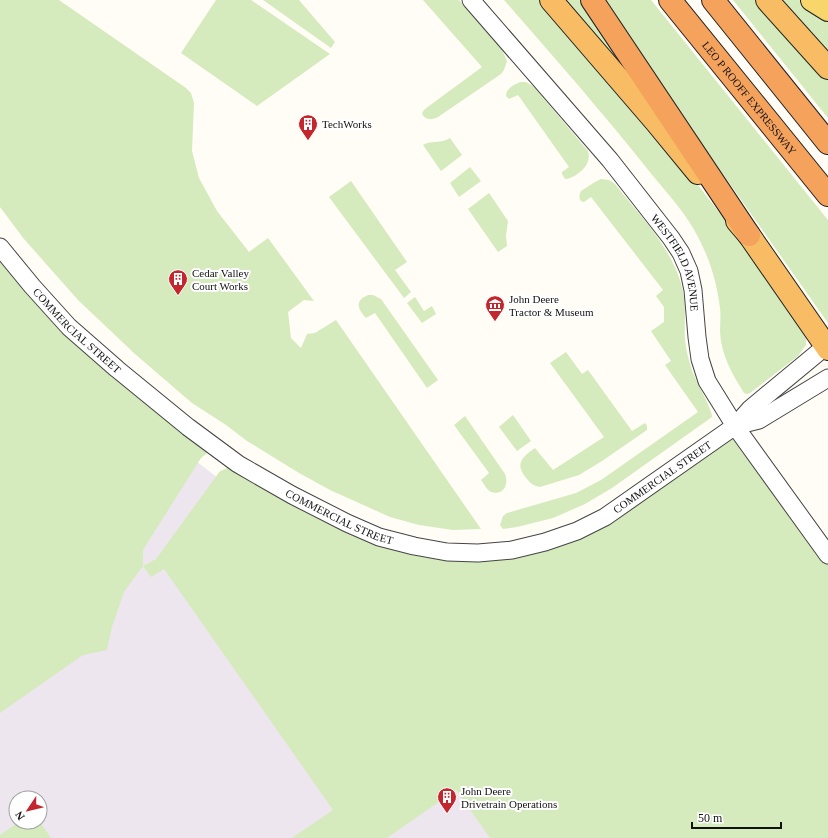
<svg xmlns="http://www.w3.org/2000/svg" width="828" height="838" viewBox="0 0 828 838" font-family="Georgia,serif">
	<rect width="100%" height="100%" fill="#fffdf5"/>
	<path fill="#eee6ef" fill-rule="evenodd" d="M0,295l101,94 175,133 552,316h-828zM16,798h24v24h-24z"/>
	<g fill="#d5ebbd">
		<path d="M0,0h59l127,88 5,5 3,10 -2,48 7,27 18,33 32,41 19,-14 46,63 -10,-1 -16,12 3,26 10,10 6,-14 8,-1 21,-13 145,209 -28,1 -34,-5 -29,-8 -60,-27 -31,-17 -52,-32 -21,-16 -34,-22 -57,-49 -57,-54 -54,-61 -24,-32z"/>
		<path d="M216,0h35l79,54 -73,52 -76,-53z"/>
		<path d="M263,0h36l36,42 -4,6z"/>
		<path d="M423,0h36l43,50 5,11 -3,9 -3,4 -63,43c-6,3 -13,4 -16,-4l3,-4 57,-42z"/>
		<path d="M504,0h40l133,158 59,76 70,102v9l-8,11 -48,37 -3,1 -3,-1c-12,-19 -23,-39 -24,-61 0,-8 1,-17 0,-24 -3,-25 -10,-48 -21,-69 -12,-25 -33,-47 -50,-68 -47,-59 -96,-115 -145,-171z"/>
		<path d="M564,0h18l74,104z"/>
		<path d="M600,0h51l177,220v103z"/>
		<path d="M733,0h25l70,78v40z"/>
		<path d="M775,0h24l29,19v40z"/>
		<path d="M521,82h5l8,5 54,64c1,4 1,7 0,10 -2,8 -15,18 -23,18l-3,-5v-2l7,-5 -51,-72 -9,4 -3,-3c0,-8 9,-12 15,-14z"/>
		<path d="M450,138l12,17 -21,16 -18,-26c7,-5 18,-1 27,-7z"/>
		<path d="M470,167l11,14 -22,16 -9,-14z"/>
		<path d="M601,179l8,1 6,4c27,35 62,68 69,113 2,15 0,29 1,43 1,9 3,18 6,27 3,12 22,43 21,50l-100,71 -27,16 -32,14 -36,9 -14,2 -3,-4 3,-9 4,-3 69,-20 25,-13 97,-68 -33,-47 6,-4 -20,-30 13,-9v-15l-8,-11 7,-6 -72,-93 -7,5c-5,0 -5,-5 -4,-9l1,-2 14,-9z"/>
		<path d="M351,181l56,81 -12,8 16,22 -7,6 -75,-101z"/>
		<path d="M489,193l19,28 -2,14 1,11 -9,6 -30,-43z"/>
		<path d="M0,247l32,39 183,161 -14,11 -58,92v16l13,-7 64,-88 18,-7 109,59 100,29 130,-21 158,-105 93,129v283h-338l-34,-48 -69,48h-95l41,-28 -169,-241 -13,8 -8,-11 -19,26 -12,35 -5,23 -24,5 -83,58z"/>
		<path d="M368,295h5l8,4 57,81 -11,8 -52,-75 -9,5c-8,-9 -12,-17 2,-23z"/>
		<path d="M415,297l9,14 8,-5 4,8 -14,9 -15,-20z"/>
		<path d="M566,352l16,22 6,-4 44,61 13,-8 2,3v4l-45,31 -23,14 -39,12c-6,-1 -9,-3 -13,-8 -13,-15 -5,-22 8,-31l18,22 51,-33 -54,-74z"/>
		<path d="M513,415l18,26 -14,10 -18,-24z"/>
		<path d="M465,416l40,58c4,10 -1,22 -14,18 -4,-2 -7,-8 -10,-12l8,-7 -35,-48z"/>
		<path d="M19,822h21l11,16h-51v-3z"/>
	</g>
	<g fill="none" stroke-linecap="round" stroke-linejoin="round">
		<g stroke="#444" stroke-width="19">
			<g id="tertiary">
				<path id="s1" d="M471,0l139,160 61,78 10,15 8,18 4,19 4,47 3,22 7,22 28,45 93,129"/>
				<path id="s2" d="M0,247l32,39 37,41 48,42 71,58 50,37 54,31 55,28 32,14 35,9 33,6 31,1 34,-3 33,-8 32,-11 28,-14 130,-91 15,-17 76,-63"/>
				<path d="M735,426l24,-6 69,-42"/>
			</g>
		</g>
		<g stroke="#222" stroke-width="24">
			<path id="primary" d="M812,0l16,10"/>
		</g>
		<g stroke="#222" stroke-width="24">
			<g id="trunk">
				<path d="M551,0l105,122 42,51"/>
				<path d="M767,0l61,68"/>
				<path d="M737,221l12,14 79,114"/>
			</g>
		</g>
		<g stroke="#222" stroke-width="24">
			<g id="motorway">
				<path d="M592,0l157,235"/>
				<path id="s3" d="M670,0l158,195"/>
				<path d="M713,0l115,143"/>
			</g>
		</g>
		<use href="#tertiary" stroke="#fff" stroke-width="17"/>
		<use href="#primary" stroke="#f9d66b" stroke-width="22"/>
		<use href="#trunk" stroke="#f7bc64" stroke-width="22"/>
		<use href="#motorway" stroke="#f5a25d" stroke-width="22"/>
	</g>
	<defs>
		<g id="building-pin" transform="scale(1)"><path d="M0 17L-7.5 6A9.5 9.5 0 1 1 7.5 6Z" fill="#c4262e" stroke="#fff"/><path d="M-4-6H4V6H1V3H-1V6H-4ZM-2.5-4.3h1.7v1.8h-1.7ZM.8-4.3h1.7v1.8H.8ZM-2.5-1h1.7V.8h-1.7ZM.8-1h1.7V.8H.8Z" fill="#fff"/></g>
		<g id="museum-pin" transform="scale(1)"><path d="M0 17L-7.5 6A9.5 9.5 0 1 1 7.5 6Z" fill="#c4262e" stroke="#fff"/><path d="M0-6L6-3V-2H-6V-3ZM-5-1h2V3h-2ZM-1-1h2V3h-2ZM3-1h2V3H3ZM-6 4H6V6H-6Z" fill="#fff"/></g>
	</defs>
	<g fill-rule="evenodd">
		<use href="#building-pin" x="308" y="124"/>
		<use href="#building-pin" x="178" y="279"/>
		<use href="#museum-pin" x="495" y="305"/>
		<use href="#building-pin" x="447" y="797"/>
	</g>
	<g text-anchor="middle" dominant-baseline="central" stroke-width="4" stroke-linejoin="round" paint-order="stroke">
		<g font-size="11" fill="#111" stroke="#fff">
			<text stroke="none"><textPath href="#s3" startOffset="126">LEO P ROOFF EXPRESSWAY</textPath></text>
			<text stroke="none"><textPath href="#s1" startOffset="336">WESTFIELD AVENUE</textPath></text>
			<text stroke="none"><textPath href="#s2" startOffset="114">COMMERCIAL STREET</textPath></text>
			<text stroke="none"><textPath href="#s2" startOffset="786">COMMERCIAL STREET</textPath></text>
			<text stroke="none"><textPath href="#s2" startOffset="438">COMMERCIAL STREET</textPath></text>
		</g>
		<g font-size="11" fill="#111" stroke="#fff" text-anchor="start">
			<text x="322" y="124">TechWorks</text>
			<text x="192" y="273">Cedar Valley<tspan x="192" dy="13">Court Works</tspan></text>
			<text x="509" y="299">John Deere<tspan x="509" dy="13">Tractor &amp; Museum</tspan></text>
			<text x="461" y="791">John Deere<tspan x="461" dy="13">Drivetrain Operations</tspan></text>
		</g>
	</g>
	<g transform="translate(28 810) rotate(235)"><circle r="19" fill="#ffffff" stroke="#a0a0a0"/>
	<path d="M0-3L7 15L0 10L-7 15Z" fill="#c4262e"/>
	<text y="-6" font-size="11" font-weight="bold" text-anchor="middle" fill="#111111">N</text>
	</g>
	<path d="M692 822v6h89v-6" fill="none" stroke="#111111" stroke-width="2"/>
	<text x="698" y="822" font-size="12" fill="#111111" stroke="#ffffff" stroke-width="3" paint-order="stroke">50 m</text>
</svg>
